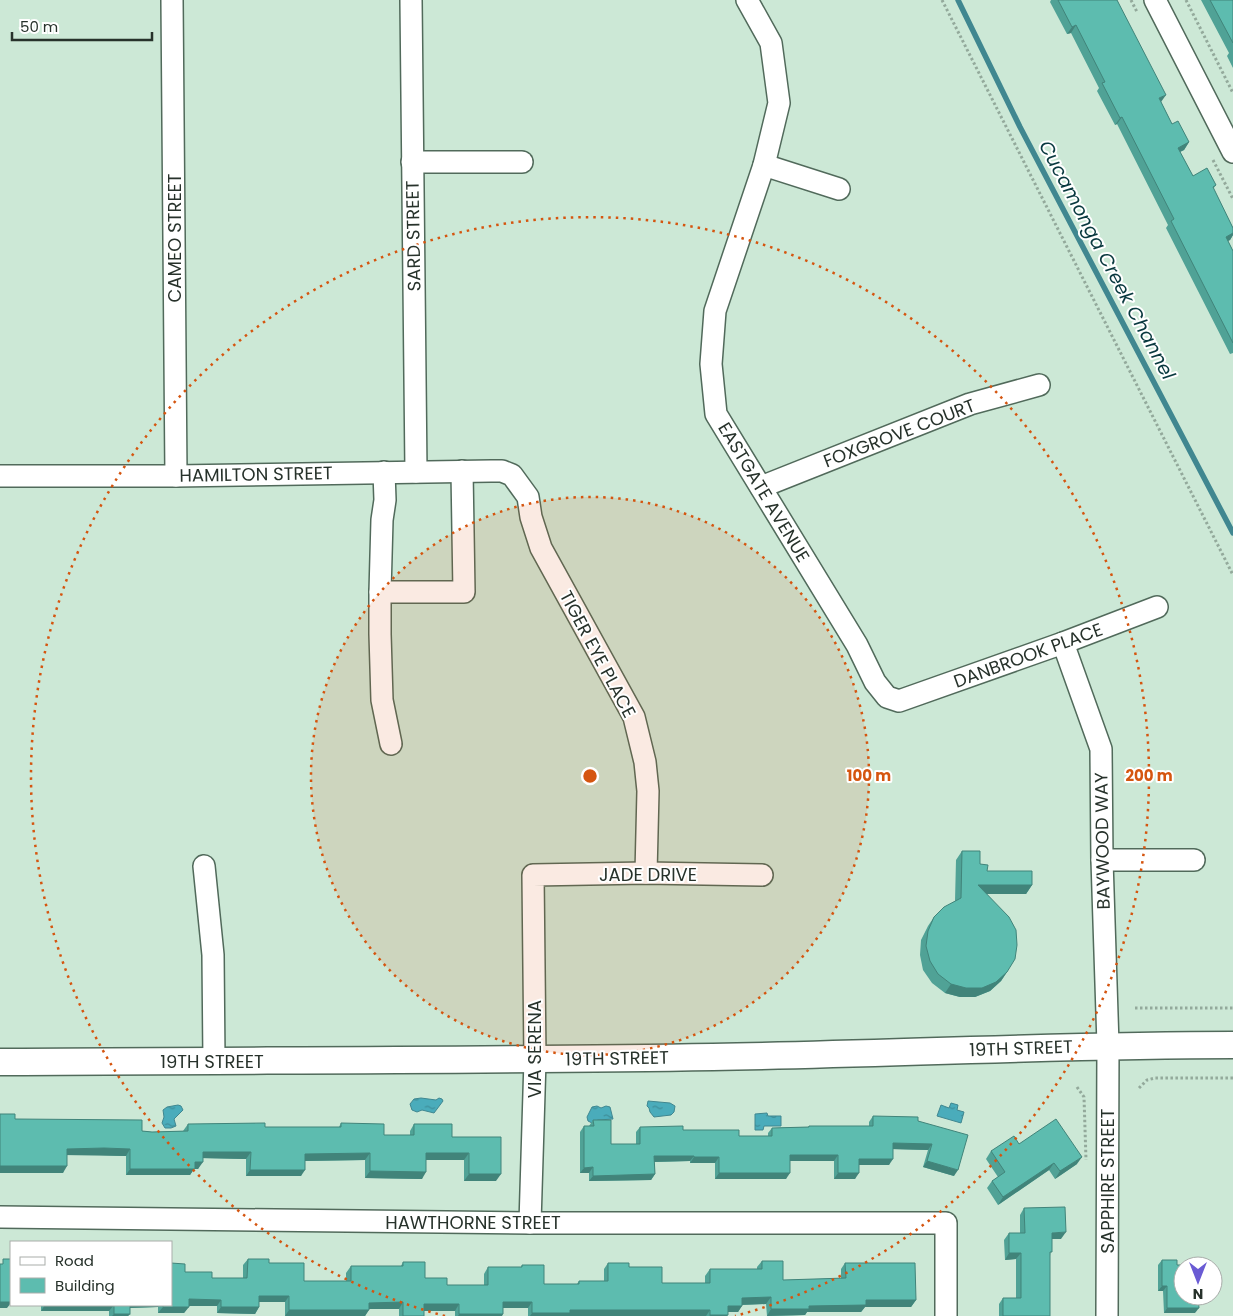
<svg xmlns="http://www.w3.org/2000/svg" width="1233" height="1316" viewBox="0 0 1233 1316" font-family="Poppins,sans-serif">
	<defs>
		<pattern id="water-ripples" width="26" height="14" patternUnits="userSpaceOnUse" patternTransform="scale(1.25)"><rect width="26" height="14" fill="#4aacbb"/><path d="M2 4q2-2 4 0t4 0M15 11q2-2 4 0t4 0" fill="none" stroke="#3e8d98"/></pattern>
	</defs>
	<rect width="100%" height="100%" fill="#cce8d6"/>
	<g fill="url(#water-ripples)" stroke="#408790">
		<path d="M421,1098l15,2 3,-2 3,1 1,2 -9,12 -12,-3 -5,2 -5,-2 -2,-6 4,-5z"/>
		<path d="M648,1101l22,2 5,3 -1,6 -3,3 -17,2 -4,-5 -1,-4 -2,-2z"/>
		<path d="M951,1103l7,2 -1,5 7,2 -3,11 -24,-7 4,-11 8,3z"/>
		<path d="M178,1105l3,1 2,4 -9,9 2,7 -5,2h-6l-3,-5 2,-6 -1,-7 4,-3z"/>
		<path d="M597,1106l4,2 5,-2 4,1 3,12 -15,1 -6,3 -4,-2 -1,-4 5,-10z"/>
		<path d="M767,1113l1,3h13v10h-17l-1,4h-8v-16z"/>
	</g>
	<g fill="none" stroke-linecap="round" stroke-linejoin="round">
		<path stroke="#408790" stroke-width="5.5" d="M958,0l62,127 213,406"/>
		<g stroke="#516a5b" stroke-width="24">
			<g id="minor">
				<path d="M172,0l4,476"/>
				<path d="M411,0l5,472"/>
				<path d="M747,0l24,43 8,60 -15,62 -49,146 -4,53 5,50 141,231 18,37 12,15 12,4 164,-58 94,-36"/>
				<path d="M1155,0l78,152"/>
				<path d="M412,162h110"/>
				<path d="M764,165l75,24"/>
				<path d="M384,472l1,28 -3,20 -2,72h84l-2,-121"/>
				<path d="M0,476h176l315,-5h11l10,4 16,22 3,20 10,31 93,169 11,45 3,29 -2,82"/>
				<path d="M761,487l209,-83 69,-19"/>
				<path d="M380,592v42l2,66 9,44"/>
				<path d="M1063,643l38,106 1,111 6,185 -1,271"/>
				<path d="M1102,860h92"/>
				<path d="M204,866l9,89 1,106"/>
				<path d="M0,1217l530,6h416v93"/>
				<path d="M530,1223l5,-163 -2,-185 113,-2 116,2"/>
			</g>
		</g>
		<g stroke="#516a5b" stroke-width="29">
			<path id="major" d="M0,1062c238,-2 475,-1 713,-5 173,-3 346,-12 520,-12"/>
		</g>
		<g stroke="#93a99b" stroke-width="3" stroke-dasharray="2.5 2.5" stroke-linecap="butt">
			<path d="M942,0l291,575"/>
			<path d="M1131,0l6,12"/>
			<path d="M1186,0l47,93"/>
			<path d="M1213,160l20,39"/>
			<path d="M1135,1008h98"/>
			<path d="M1077,1087l7,10 2,63"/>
			<path d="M1139,1088l8,-8 8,-2h78"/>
		</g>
		<use href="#minor" stroke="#fff" stroke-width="21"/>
		<use href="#major" stroke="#fff" stroke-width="26"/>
	</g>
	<g fill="#50a296">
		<path d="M1051,0h66l44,102 11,22 17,18 -5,8 -4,2 13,24 23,9 -3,4 20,39v7l-3,5 -2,1 5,10v102l-3,1 -64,-126 2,-3 -51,-101 -2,1 -18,-34 2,-3 -28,-55 -4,1 -17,-32z"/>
		<path d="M1201,0h32v68l-6,-12 2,-3z"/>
		<path d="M962,851l25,20 45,14 -6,9h-40l21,78 -6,9 -11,10 -15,6h-15l-15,-4 -13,-10 -9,-13 -3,-15 1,-15 7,-14 6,-9 21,-16 1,-41z"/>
		<path d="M873,1116l45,5 36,55 -31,-9 5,-17 -35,-1 -4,16h-30l-4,14h-21v-18h-44l-4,18h-71v-16h-25v-2l-36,1 1,12 -4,6 -62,1v-8h-9v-41l4,-6h5l4,-6 18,24h25v-12l4,-5 43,3 56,6h29v-3l4,-5 36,-1 1,-1h60v-4z"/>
		<path d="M15,1119l137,13 31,-1 5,-7 77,3h74l2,-4 43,12h26v-4l4,-7 38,13 44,44h-32v-21h-38l-4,19 -57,-1v-18l-60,1 -4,15h-55v-17l-43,-1 -5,11h-4l-4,6h-64v-19l-26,-1h-33l-4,18h-63z"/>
		<path d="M1019,1144l58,20 -22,15 -6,-9 -51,35 -11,-17 5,-7 6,-4 -12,-18 5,-8z"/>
		<path d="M1024,1208l37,31h-9l-2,17v60h-51v-12l4,-6h13v-39l-11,1 -1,-20 5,-7h11v-18z"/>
		<path d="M248,1259l21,4 35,18h42v-8l5,-7h50l2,-4 22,16 22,7h37v-11l4,-7h33l1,-2 22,19h33l2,-3h25v-12l4,-6 21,4 33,16h43v-7l5,-7h47v-2l5,-6 21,19 58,-1v-10l4,-6 71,37 -5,7h-46l-4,5h-54l-2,3 -38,1 -1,-12 -24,1 -4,7h-10l-1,4h-199v-8h-25l-1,8h-47v-5h-31v5h-25v-7h-30l-4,7h-80v-14h-26v5l-4,7 -38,-1v-7h-28l-5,7h-26v-6l-28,1v6l-2,2h-19v-5h-68v-6h130l14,-33 27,6h31v-13z"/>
		<path d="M1162,1260l15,5 18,48h-31l-1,-22h-5v-26z"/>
	</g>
	<g fill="#41847a">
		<path d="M1076,25l-5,8 -4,1 5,-7z"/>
		<path d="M1166,95l-5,7 -2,-4z"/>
		<path d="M1122,117l-5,7 -2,1 5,-7z"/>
		<path d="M1189,142l-5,8 -11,5 5,-7z"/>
		<path d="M1233,233v2l-3,5 -9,4 5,-7z"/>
		<path d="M978,885h54l-6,9h-55z"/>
		<path d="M1007,972l-6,9 -11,10 -15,6h-15l-15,-4 6,-9z"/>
		<path d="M893,1143l39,1 -4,6 -39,-1z"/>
		<path d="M104,1148l26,1 -4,7 -64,-1 5,-6z"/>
		<path d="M203,1152h48l-5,7 -48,-1z"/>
		<path d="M370,1153l-5,7 -64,1 4,-7z"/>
		<path d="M426,1153h43l-5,7h-42z"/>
		<path d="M790,1155h48l-4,6h-48z"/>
		<path d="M654,1156h40l-4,5 -40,1z"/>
		<path d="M694,1157h25l-4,6h-25z"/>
		<path d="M1082,1157l-5,7 -22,15 5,-8z"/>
		<path d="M859,1159h34l-4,6h-34z"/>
		<path d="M927,1161l31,9 -4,6 -31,-9z"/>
		<path d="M195,1162h8l-5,7h-4l-4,6h-64l4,-6z"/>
		<path d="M1054,1163l-5,7 -51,35 5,-8z"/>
		<path d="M0,1166h67l-4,7h-63z"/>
		<path d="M593,1167l-4,6h-9l4,-5z"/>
		<path d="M250,1170h55l-4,6h-55z"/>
		<path d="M370,1171l56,1 -4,7 -57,-1z"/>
		<path d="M719,1173h71l-4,6h-71z"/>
		<path d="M838,1173h21l-4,6h-21z"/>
		<path d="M469,1174h32l-5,7h-32z"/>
		<path d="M655,1174l-4,6 -62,1 4,-5z"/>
		<path d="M1066,1232l-5,7h-14l5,-6z"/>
		<path d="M1009,1253h12l-5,6 -11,1z"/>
		<path d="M1162,1286h5l-4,5h-5z"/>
		<path d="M259,1296h30l-4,6h-30z"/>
		<path d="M11,1297v6l-4,5h-7v-6z"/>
		<path d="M771,1297l-5,7 -29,1 5,-7z"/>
		<path d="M189,1299l32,1 -4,6h-33z"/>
		<path d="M866,1300h50l-5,7h-46l-4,5h-54l-2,3 -38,1 4,-7z"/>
		<path d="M403,1302l-4,7h-34l4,-6z"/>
		<path d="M503,1302h29l-4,6h-30z"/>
		<path d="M424,1304h35l-4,7h-35z"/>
		<path d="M45,1305h69l-5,6h-68z"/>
		<path d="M128,1305h32l-2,2 -32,1z"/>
		<path d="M728,1306h14l-4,6h-14z"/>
		<path d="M163,1307h26l-5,6h-26z"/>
		<path d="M221,1307h38l-4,7 -38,-1z"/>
		<path d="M1167,1308h32l-4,5h-31z"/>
		<path d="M289,1310h80l-4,6h-80z"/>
		<path d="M570,1310h140l-4,6h-176l2,-3z"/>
		<path d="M114,1314h16l-2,2h-16z"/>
		<path d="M459,1314h44l-1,2h-44z"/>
		<path d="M710,1315h18l-1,1h-18z"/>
	</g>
	<g fill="#5dbcaf" stroke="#41847a">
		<path d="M1058,0h59l49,95 -7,3 13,26 6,-3 11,21 -11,6 15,28 14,-8 9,17 -3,2 20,41v5l-7,4 7,14v92l-62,-122 3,-2 -52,-102 -2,1 -18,-35 3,-1 -29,-57 -4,2z"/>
		<path d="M1210,0h23v43z"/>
		<path d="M962,851h18v13l8,1 -1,6h45v14h-54l31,32 7,13 1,15 -2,14 -8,13 -11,10 -14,6h-16l-15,-4 -13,-10 -8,-13 -4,-15 2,-15 6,-14 10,-10 17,-9z"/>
		<path d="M0,1114h15v5l127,1v11l10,1 36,-1v-7l77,-1v4h76v-4l43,1v11h30v-11h38v13h49v37h-32v-21h-43v19l-56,-1v-18l-65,1v16h-55l1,-18h-48v10h-8v7h-65v-20l-26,-1 -37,1v17h-67z"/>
		<path d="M873,1116l45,1v4l50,14 -10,35 -31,-9 5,-17 -39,-1v16h-34v14h-21v-18h-48v18h-71v-16h-25v-1h-40l1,18 -62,2v-9l-9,1v-42h10l-1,-6h18v24h29v-17l43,-1v4h56v6h33v-8l37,-1v-1h64z"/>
		<path d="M1056,1119l26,38 -22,14 -6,-8 -51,34 -11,-16 13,-9 -14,-21 23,-15 5,8z"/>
		<path d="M1065,1207l1,25 -14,1v19h-2v64h-47v-18h18v-45h-12v-20h16l-1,-25z"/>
		<path d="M3,1259h8v43h-11v-38h3z"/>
		<path d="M248,1259h21v4h35v18h47v-15h52v-4h22v16h22v7h41v-18h34v-2h22v19h35v-3h29v-18h21v4h33v16h48v-14h52v-8h21v19l63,-2 -1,-15h70l1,37h-50v5l-57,1v3h-38v-12l-29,1v8h-14v9h-18v-5h-140v3h-38v-11h-29v12h-44v-10h-35v12h-21v-14l-34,1v7h-80v-14h-30v11h-38v-7l-32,-1v8h-26v-2h8v-42l14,1v8h27v6h35z"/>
		<path d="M1162,1260h15v5h21v1h-15v30h15l1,12h-32v-22h-5z"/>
		<rect x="114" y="1305" width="16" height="9"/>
	</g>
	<circle cx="590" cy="776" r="279" fill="#d5550f" fill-opacity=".12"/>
	<g fill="none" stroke="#d5550f" stroke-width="2.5" stroke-dasharray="2.5 5">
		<circle cx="590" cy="776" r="279"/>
		<path d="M445 1316A559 559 0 1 1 735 1316"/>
	</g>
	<g text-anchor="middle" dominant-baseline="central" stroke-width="4" stroke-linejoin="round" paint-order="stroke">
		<g font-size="18" fill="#27322b" stroke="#fff">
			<text transform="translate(413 236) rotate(-91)">SARD STREET</text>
			<text transform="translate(174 238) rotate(-90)">CAMEO STREET</text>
			<text transform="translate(899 433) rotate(-21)">FOXGROVE COURT</text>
			<text transform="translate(256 474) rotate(-1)">HAMILTON STREET</text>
			<text transform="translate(764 492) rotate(59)">EASTGATE AVENUE</text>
			<text transform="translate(598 654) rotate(62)">TIGER EYE PLACE</text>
			<text transform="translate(1028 655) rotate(-20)">DANBROOK PLACE</text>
			<text transform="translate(1102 841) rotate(-91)">BAYWOOD WAY</text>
			<text x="648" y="874">JADE DRIVE</text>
			<text transform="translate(1021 1048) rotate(-2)">19TH STREET</text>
			<text transform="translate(534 1049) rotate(-90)">VIA SERENA</text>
			<text transform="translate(617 1058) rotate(-1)">19TH STREET</text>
			<text x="212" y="1061">19TH STREET</text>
			<text transform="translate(1107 1181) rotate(-90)">SAPPHIRE STREET</text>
			<text x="473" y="1222">HAWTHORNE STREET</text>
		</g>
		<g font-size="19" font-style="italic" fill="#09393f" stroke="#fff">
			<text transform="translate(1107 260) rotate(62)">Cucamonga Creek Channel</text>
		</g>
	</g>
	<circle cx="590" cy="776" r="8" fill="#d5550f" stroke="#fff" stroke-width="2.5"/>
	<g font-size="15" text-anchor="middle" font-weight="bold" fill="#d5550f" stroke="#fff" stroke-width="4" stroke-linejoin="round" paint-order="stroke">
		<text x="869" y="781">100 m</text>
		<text x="1149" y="781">200 m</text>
	</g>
	<rect x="10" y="1241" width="162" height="65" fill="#ffffff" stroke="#a9adaa"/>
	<rect x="20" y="1257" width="25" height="8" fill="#ffffff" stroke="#a9adaa"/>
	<text x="55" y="1266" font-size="15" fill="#27322b">Road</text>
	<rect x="20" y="1278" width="25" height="15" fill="#5dbcaf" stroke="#a9adaa"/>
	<text x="55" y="1291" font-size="15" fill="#27322b">Building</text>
	<g transform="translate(1198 1281) rotate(180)"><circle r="24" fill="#ffffff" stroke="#a9adaa"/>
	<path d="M0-4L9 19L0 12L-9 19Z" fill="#6a5bd4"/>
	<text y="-8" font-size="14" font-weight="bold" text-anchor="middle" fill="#27322b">N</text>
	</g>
	<path d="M12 32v8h140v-8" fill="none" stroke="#27322b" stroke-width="2.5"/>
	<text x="20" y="32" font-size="15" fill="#27322b" stroke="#ffffff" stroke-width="4" paint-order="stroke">50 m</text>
</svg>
